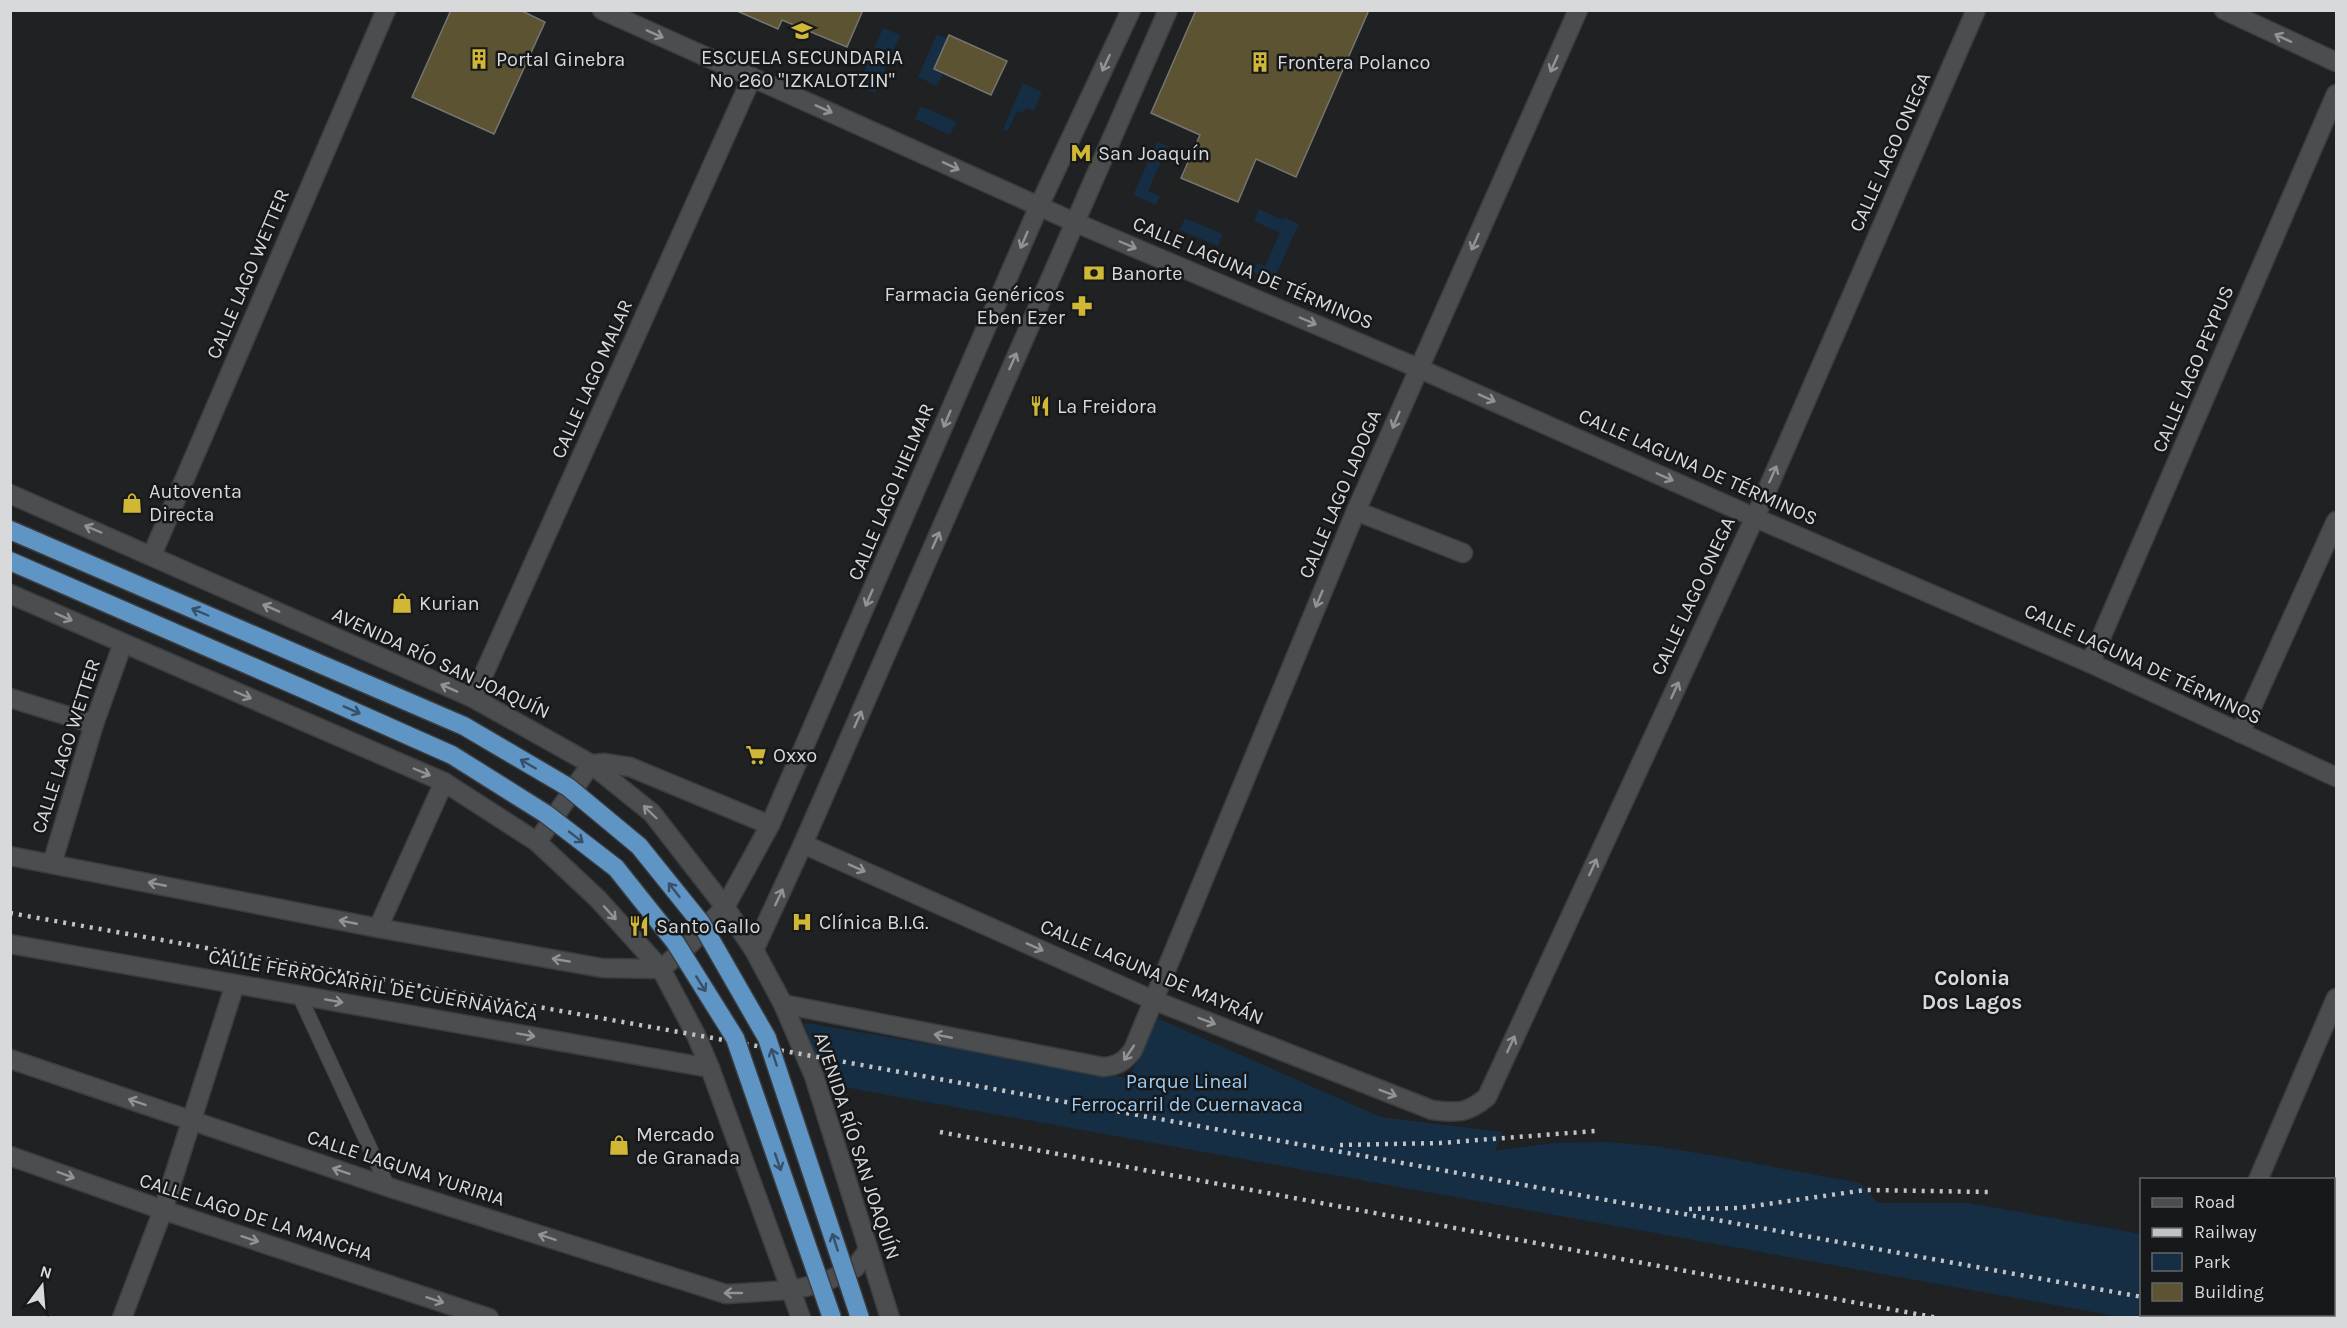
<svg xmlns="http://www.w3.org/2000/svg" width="2347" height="1328" viewBox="0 0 2347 1328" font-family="Karla,sans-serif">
	<rect width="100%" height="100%" fill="#1f2123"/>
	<g fill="#152e44">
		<path d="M883,28l17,7 -25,58 -17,-7z"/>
		<path d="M937,34l11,5 -14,30 9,4 -6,13 -19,-9z"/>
		<path d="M1023,83l19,9 -8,19 -8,-3 -3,5 -6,-2 -9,20 -5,-2z"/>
		<path d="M921,106l36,16 -7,13 -35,-16z"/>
		<path d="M1157,142l11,4 -20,45 12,5 -4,9 -23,-10z"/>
		<path d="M1259,209l24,11 1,-3 15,7 -26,57 -20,-9 4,-9 8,3 15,-33 -26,-12z"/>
		<path d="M1185,218l38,16 -5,12 -38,-16z"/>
		<path d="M1157,1018l224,99 122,15 -8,19 58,-8 54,-1 47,4 62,10 144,27 18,20h91l172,31 1,80h192v-46h2v49h-215l-1283,-231 -12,-3 -22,-59 2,-1 323,55z"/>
	</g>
	<g fill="#5b5331" stroke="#767572" stroke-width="1.5">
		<path d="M451,10h69l25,12 -51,112 -82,-37z"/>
		<path d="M735,10h128l-16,37 -65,-27 -4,9z"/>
		<path d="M1196,10h173l-73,167 -40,-18 -18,43 -57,-24 19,-43 -49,-22z"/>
		<path d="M949,35l58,26 -16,34 -57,-26z"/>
	</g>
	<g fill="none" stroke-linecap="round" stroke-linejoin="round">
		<g stroke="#3b3c3e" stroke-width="16">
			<path id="pedestrian" d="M299,995l89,192"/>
		</g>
		<g stroke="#3b3c3e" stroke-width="21">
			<g id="minor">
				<path d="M1356,511l107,42"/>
				<path d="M152,555l234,-545"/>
				<path d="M2090,663l246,-569"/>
				<path d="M10,698l84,26"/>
				<path d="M473,698l279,-621"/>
				<path d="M2240,733l96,-212"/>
				<path d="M803,844l350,156 279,110c25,3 35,4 55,-13l274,-593 215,-494"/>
				<path d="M52,864l42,-140 29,-81"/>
				<path d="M378,928l66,-146"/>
				<path d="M10,944l700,124"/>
				<path d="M783,1004l320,63c14,-1 21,-5 30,-17l223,-539 222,-501"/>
				<path d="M10,1059l378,128 338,107 66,-4"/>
				<path d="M10,1156l153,54 326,108"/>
				<path d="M2258,1180l78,-182"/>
				<path d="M122,1318l41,-108 72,-226"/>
			</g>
		</g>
		<g stroke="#3b3c3e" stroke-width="21">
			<g id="tertiary">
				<path d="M602,10l472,212 344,146 347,154 325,141 246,114"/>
				<path d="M2224,10l112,52"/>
				<path d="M591,764l13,-1 26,4 140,58"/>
				<path d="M10,856l368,72 224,40 59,1 30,-26 34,-36 45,-82 269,-619 92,-196"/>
				<path d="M754,950l49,-106 365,-834"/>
			</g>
		</g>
		<g stroke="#3b3c3e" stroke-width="21">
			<g id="secondary">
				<path d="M10,494l463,204 118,66 61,49 73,94 29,43 29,54 31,72 76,242"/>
				<path d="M10,594l434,188 93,60 61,57 63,70 35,66 14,33 91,250"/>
				<path d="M537,842l54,-78"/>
				<path d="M792,1290l30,-7 33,-15 13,-18"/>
			</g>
		</g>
		<g stroke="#3b3c3e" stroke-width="21">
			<g id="motorway">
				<path d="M10,530l301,130"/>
				<path d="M10,561l289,126"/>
			</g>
		</g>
		<use href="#pedestrian" stroke="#4b4d4f" stroke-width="14"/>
		<use href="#minor" stroke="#4b4d4f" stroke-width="18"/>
		<use href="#tertiary" stroke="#4b4d4f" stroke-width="18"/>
		<use href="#secondary" stroke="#4b4d4f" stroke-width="18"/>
		<use href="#motorway" stroke="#5f95c5" stroke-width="18"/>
		<g stroke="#c2c3c5" stroke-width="4.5" stroke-dasharray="3 6" stroke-linecap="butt">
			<path d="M10,913l686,122 1446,262"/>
			<path d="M940,1132l998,186"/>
			<path d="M1340,1145l100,-2 155,-12"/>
			<path d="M1689,1209l50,-1 127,-18 122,2"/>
			<path d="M2241,1314l18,4"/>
		</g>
		<g stroke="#3b3c3e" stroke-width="21" stroke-linecap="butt">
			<g id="motorway-bridge">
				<path d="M311,660l153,66 104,61 71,59 62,77 66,115 93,280"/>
				<path d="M299,687l153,68 94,59 70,54 59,74 60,96 97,280"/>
			</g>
		</g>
		<use href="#motorway-bridge" stroke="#5f95c5" stroke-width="18"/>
	</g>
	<defs><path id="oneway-shaft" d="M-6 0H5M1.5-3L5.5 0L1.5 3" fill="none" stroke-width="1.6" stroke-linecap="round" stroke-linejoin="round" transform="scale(1.5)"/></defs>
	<g stroke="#929395">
		<use href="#oneway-shaft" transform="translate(655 34) rotate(24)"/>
		<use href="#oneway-shaft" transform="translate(2283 38) rotate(-155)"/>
		<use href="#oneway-shaft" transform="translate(1106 63) rotate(115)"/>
		<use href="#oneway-shaft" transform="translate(1554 64) rotate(114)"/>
		<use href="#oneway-shaft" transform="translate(824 109) rotate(24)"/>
		<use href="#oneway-shaft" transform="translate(951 166) rotate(25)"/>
		<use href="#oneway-shaft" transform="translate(1024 240) rotate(113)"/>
		<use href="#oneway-shaft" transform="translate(1475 242) rotate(114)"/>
		<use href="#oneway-shaft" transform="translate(1128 245) rotate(23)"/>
		<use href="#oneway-shaft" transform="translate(1308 321) rotate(23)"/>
		<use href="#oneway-shaft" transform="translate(1013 361) rotate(-66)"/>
		<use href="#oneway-shaft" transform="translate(1487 398) rotate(24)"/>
		<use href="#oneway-shaft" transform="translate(947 419) rotate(113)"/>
		<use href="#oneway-shaft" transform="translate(1396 420) rotate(113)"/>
		<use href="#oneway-shaft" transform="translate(1773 474) rotate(-66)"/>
		<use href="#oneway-shaft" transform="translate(1665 477) rotate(24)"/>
		<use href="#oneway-shaft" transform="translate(93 529) rotate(-157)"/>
		<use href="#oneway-shaft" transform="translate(936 540) rotate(-66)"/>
		<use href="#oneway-shaft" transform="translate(869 598) rotate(113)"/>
		<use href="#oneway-shaft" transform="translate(1319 599) rotate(113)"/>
		<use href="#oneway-shaft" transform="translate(271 608) rotate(-156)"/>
		<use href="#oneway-shaft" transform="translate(64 617) rotate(24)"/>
		<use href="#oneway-shaft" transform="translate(449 688) rotate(-156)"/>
		<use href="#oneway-shaft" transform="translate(1675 690) rotate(-65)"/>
		<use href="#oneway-shaft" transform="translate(243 695) rotate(23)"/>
		<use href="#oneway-shaft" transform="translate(858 719) rotate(-66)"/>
		<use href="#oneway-shaft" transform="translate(422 772) rotate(23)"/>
		<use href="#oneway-shaft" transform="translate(650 812) rotate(-136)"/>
		<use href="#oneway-shaft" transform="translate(1593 867) rotate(-65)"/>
		<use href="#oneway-shaft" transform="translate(857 868) rotate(24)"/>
		<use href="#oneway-shaft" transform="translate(157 884) rotate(-169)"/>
		<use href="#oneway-shaft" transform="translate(779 897) rotate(-65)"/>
		<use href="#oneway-shaft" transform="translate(610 913) rotate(48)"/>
		<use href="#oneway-shaft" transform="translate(348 922) rotate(-169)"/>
		<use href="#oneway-shaft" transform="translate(1035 947) rotate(24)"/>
		<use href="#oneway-shaft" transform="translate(561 960) rotate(-170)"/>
		<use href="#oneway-shaft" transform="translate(334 1001) rotate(10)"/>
		<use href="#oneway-shaft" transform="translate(1207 1021) rotate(21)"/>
		<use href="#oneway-shaft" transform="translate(526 1035) rotate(10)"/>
		<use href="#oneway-shaft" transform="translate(943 1036) rotate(-169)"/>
		<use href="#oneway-shaft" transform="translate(1511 1044) rotate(-65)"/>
		<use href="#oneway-shaft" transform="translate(1129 1053) rotate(124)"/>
		<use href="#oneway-shaft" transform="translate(1388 1093) rotate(21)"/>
		<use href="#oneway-shaft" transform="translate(137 1102) rotate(-161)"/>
		<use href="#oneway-shaft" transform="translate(341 1171) rotate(-161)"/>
		<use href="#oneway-shaft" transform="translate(66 1175) rotate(20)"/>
		<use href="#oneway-shaft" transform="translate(547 1237) rotate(-162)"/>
		<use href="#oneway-shaft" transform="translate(250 1239) rotate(18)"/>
		<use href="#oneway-shaft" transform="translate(733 1293) rotate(180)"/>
		<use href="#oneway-shaft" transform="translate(435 1300) rotate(18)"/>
	</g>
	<g stroke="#375067">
		<use href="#oneway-shaft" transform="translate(200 612) rotate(-157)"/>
		<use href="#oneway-shaft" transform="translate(352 710) rotate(24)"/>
		<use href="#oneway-shaft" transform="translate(528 764) rotate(-150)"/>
		<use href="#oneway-shaft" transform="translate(576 837) rotate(38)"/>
		<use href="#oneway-shaft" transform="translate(674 890) rotate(-128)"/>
		<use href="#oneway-shaft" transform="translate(701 984) rotate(58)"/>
		<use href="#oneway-shaft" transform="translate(774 1057) rotate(-108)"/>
		<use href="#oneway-shaft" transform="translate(778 1162) rotate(71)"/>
		<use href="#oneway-shaft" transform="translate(835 1242) rotate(-108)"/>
	</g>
	<defs>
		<g id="school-bare" transform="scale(1.62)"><path d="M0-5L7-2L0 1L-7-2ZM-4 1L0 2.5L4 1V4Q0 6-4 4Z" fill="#d1b736" stroke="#16181a" stroke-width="2.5" paint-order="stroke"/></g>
		<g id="building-bare" transform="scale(1.62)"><path d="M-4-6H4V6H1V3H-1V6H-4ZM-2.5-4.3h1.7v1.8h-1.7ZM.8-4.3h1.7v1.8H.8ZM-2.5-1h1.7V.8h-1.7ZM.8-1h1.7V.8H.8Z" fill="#d1b736" stroke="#16181a" stroke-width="2.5" paint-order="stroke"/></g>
		<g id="metro-bare" transform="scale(1.62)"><path d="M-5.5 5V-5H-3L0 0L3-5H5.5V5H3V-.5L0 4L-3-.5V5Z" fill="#d1b736" stroke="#16181a" stroke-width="2.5" paint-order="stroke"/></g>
		<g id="bank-bare" transform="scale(1.62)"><path d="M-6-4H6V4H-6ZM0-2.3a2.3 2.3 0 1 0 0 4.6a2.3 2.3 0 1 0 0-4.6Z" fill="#d1b736" stroke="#16181a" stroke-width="2.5" paint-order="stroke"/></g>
		<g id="pharmacy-bare" transform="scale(1.62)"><path d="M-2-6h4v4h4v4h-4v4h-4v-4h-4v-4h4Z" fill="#d1b736" stroke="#16181a" stroke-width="2.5" paint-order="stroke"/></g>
		<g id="restaurant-bare" transform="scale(1.62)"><path d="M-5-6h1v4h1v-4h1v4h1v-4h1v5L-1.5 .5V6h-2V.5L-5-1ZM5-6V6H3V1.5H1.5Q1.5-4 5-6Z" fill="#d1b736" stroke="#16181a" stroke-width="2.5" paint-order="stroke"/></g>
		<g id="shop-bare" transform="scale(1.62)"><path d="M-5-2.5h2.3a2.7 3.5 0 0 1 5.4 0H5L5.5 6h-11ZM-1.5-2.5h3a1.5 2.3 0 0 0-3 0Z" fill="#d1b736" stroke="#16181a" stroke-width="2.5" paint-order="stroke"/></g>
		<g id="supermarket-bare" transform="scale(1.62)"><path d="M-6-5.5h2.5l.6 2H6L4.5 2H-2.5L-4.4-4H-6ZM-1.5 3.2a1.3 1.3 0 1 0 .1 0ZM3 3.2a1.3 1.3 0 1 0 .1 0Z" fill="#d1b736" stroke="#16181a" stroke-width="2.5" paint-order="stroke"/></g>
		<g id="hospital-bare" transform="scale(1.62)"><path d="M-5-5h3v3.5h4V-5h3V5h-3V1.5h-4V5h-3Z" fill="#d1b736" stroke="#16181a" stroke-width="2.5" paint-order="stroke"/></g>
	</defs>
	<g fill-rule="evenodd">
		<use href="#school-bare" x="802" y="31"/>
		<use href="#building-bare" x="479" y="59"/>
		<use href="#building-bare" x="1260" y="62"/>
		<use href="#metro-bare" x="1081" y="153"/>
		<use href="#bank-bare" x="1094" y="273"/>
		<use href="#pharmacy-bare" x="1082" y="306"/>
		<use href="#restaurant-bare" x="1040" y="406"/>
		<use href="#shop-bare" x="132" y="503"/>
		<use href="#shop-bare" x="402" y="603"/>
		<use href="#supermarket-bare" x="756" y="755"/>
		<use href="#hospital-bare" x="802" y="922"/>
		<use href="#restaurant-bare" x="639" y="926"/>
		<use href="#shop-bare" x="619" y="1145"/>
	</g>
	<g text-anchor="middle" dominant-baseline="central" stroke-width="5" stroke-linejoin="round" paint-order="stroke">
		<g font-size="20" fill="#d8d9db" stroke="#16181a" text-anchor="start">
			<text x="802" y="57" text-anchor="middle">ESCUELA SECUNDARIA<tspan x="802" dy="23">Nº 260 "IZKALOTZIN"</tspan></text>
			<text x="496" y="59">Portal Ginebra</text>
			<text x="1277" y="62">Frontera Polanco</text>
			<text x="1098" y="153">San Joaquín</text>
			<text x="1111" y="273">Banorte</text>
			<text x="1065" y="294" text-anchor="end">Farmacia Genéricos<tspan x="1065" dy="23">Eben Ezer</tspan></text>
			<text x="1057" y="406">La Freidora</text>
			<text x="149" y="491">Autoventa<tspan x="149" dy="23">Directa</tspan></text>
			<text x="419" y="603">Kurian</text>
			<text x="773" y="755">Oxxo</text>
			<text x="819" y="922">Clínica B.I.G.</text>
			<text x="656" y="926">Santo Gallo</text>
			<text x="636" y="1134">Mercado<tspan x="636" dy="23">de Granada</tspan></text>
		</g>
		<g font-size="20" fill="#d8d9db" stroke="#16181a">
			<text transform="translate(1890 152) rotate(-66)">CALLE LAGO ONEGA</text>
			<text transform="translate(1253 273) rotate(23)">CALLE LAGUNA DE TÉRMINOS</text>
			<text transform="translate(248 274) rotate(-67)">CALLE LAGO WETTER</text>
			<text transform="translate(2193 369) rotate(-67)">CALLE LAGO PEYPUS</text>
			<text transform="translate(592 379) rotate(-66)">CALLE LAGO MALAR</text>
			<text transform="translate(1698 467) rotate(24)">CALLE LAGUNA DE TÉRMINOS</text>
			<text transform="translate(891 492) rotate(-67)">CALLE LAGO HIELMAR</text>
			<text transform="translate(1340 494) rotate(-67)">CALLE LAGO LADOGA</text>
			<text transform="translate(1693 596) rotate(-65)">CALLE LAGO ONEGA</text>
			<text transform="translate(441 663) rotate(25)">AVENIDA RÍO SAN JOAQUÍN</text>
			<text transform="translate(2143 664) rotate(25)">CALLE LAGUNA DE TÉRMINOS</text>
			<text transform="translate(66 746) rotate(-72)">CALLE LAGO WETTER</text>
			<text transform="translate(1152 972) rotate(23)">CALLE LAGUNA DE MAYRÁN</text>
			<text transform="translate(373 985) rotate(10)">CALLE FERROCARRIL DE CUERNAVACA</text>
			<text transform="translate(857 1146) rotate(72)">AVENIDA RÍO SAN JOAQUÍN</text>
			<text transform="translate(406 1168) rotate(18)">CALLE LAGUNA YURIRIA</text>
			<text transform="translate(256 1217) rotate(18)">CALLE LAGO DE LA MANCHA</text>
		</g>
		<g font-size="20" fill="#9bcdfa" stroke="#16181a">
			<text x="1187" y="1081">Parque Lineal<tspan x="1187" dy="23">Ferrocarril de Cuernavaca</tspan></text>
		</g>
		<g font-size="21" font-weight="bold" fill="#d8d9db" stroke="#16181a">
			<text x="1972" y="978">Colonia<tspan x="1972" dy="24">Dos Lagos</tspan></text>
		</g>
	</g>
	<rect width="2347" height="1328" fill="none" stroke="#d8d9db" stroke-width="24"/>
	<rect x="2140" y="1178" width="195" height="138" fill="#16181a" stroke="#646567" stroke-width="1.5"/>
	<rect x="2152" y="1198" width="30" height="9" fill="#4b4d4f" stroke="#646567" stroke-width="1.5"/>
	<text x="2194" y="1208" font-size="18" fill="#d8d9db">Road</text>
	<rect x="2152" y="1228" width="30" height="9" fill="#c2c3c5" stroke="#646567" stroke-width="1.5"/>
	<text x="2194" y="1238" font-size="18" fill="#d8d9db">Railway</text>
	<rect x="2152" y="1253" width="30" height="18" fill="#152e44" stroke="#646567" stroke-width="1.5"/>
	<text x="2194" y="1268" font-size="18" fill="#d8d9db">Park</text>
	<rect x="2152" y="1283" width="30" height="18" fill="#5b5331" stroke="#646567" stroke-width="1.5"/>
	<text x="2194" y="1298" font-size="18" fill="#d8d9db">Building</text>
	<g transform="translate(42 1286) rotate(16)" stroke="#16181a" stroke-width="4.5" paint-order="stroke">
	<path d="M0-4.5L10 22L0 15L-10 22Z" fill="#d8d9db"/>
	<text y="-9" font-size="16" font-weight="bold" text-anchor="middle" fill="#d8d9db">N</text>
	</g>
</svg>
